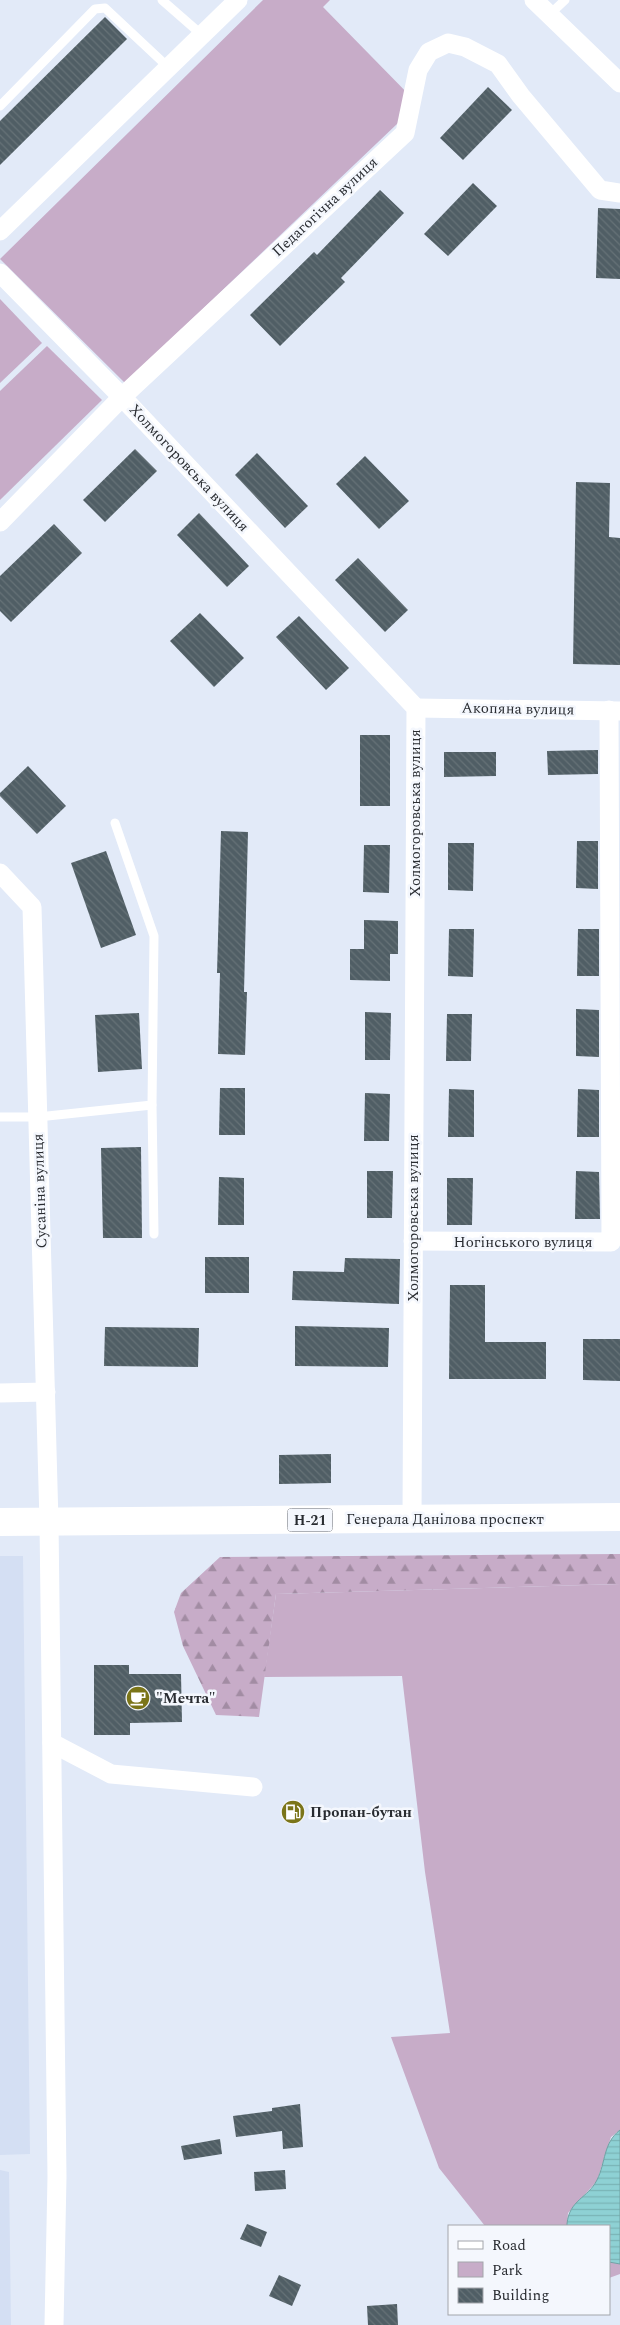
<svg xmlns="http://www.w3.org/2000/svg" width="620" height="2325" viewBox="0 0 620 2325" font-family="Spectral,serif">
	<defs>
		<pattern id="forest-firs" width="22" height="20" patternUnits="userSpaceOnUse" patternTransform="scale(1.25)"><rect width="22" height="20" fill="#c7acc8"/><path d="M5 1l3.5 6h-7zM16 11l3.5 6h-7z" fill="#a28ca3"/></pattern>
		<pattern id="water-rules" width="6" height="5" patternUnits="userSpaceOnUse" patternTransform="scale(1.25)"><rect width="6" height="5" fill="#8ed1d4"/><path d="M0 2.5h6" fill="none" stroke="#7ab4b6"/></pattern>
		<pattern id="building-back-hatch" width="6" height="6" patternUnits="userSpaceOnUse" patternTransform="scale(1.25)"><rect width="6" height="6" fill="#505e65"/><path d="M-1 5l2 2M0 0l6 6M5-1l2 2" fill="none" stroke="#667277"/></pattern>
	</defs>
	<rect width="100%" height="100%" fill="#e2eaf8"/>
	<g fill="#d4dff3">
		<path d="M0,1556h23l7,598 -30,1z"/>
		<path d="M0,2170l9,2 2,153h-11z"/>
	</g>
	<g fill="#c7acc8">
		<path d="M263,0h67l-7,7 95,97 -293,279 -125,-124z"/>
		<path d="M0,299l42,44 -42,40z"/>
		<path d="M47,346l55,54 -102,100v-109z"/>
		<path d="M620,1584v546l-9,7 -14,44 -29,32 -1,13h-82l-46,-58 -48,-131 59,-4 -25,-161 -23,-196 -138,1 12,-83z"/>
		<path d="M609,2262l11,2v10l-11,4z"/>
	</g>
	<path fill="url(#forest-firs)" d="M620,1554v30l-344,10 -17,123 -43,-2 -33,-69 -9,-34 7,-19 39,-36z"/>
	<path fill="url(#water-rules)" stroke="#70a0a3" d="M620,2130v134l-11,-2v-36h-42v-2c2,-24 21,-26 30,-44 9,-18 6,-37 23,-50z"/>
	<g fill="url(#building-back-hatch)">
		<path d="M105,17l22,22 -127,126v-44z"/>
		<path d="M488,87l24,23 -49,50 -23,-22z"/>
		<path d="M473,183l24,23 -49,50 -24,-22z"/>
		<path d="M380,190l24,23 -63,65 4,4 -65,64 -30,-31 64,-63 3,3z"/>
		<path d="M598,208l22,1v70l-24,-1z"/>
		<path d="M135,449l22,22 -52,51 -22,-22z"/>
		<path d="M257,453l51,53 -23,22 -50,-53z"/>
		<path d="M365,456l44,45 -30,28 -43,-45z"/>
		<path d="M576,482l34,1 -1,54 11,1v127l-47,-1z"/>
		<path d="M199,513l50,53 -22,21 -50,-52z"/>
		<path d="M54,524l28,29 -71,69 -11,-11v-35z"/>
		<path d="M358,558l50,52 -23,22 -50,-52z"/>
		<path d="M200,613l44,45 -30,29 -44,-46z"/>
		<path d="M299,616l50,52 -23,22 -50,-53z"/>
		<rect x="360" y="735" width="30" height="71"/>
		<path d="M598,750v24l-50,1 -1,-24z"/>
		<path d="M444,752h52v24l-52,1z"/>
		<path d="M28,766l38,40 -29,28 -37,-38v-3z"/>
		<path d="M221,831l27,1 -4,160h3l-2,63 -27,-1 2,-81h-3z"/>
		<path d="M577,841h21v48l-22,-1z"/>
		<path d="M448,843h26l-1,48 -25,-1z"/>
		<path d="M364,845h26l-1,48 -26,-1z"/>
		<path d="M106,851l30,84 -35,13 -30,-85z"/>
		<path d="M364,920l34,1v33h-8v27l-40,-1v-31h14z"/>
		<path d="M449,929h25l-1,48 -25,-1z"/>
		<path d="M578,929h21v47h-22z"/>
		<path d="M576,1009l23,1v47l-23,-1z"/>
		<path d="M365,1012l26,1 -1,47h-25z"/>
		<path d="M139,1013l3,56 -44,3 -3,-57z"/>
		<path d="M447,1014h25l-1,47h-25z"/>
		<path d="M220,1088h25v47h-26z"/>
		<path d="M449,1089l25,1v47h-26z"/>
		<path d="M578,1089l21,1v47h-22z"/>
		<path d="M365,1093l25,1 -1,47h-25z"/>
		<path d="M141,1147l1,91h-39l-2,-90z"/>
		<path d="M367,1171h26l-1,47h-25z"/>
		<path d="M576,1171l23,1 1,47h-25z"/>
		<path d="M219,1177l25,1v47h-26z"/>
		<path d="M447,1178h26l-1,47h-25z"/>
		<rect x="205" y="1257" width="44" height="36"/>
		<path d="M345,1258l55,1 -1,45 -107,-4 1,-29 51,1z"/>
		<path d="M450,1285h35v57h61v37h-97z"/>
		<path d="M295,1326l94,2 -1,39 -93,-1z"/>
		<path d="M105,1327l94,1 -1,39 -94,-1z"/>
		<path d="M583,1339h37v42l-37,-1z"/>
		<path d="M331,1454v29l-52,1v-29z"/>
		<path d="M94,1665h35v9h52l1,48 -52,1v12h-36z"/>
		<path d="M300,2104l3,43 -20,2 -1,-18 -46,6 -3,-21 39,-5v-3z"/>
		<path d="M220,2139l2,15 -38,6 -3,-14z"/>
		<path d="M285,2170l1,19 -31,2 -1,-19z"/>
		<path d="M247,2224l20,8 -6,15 -21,-8z"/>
		<path d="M279,2275l22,10 -9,21 -23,-10z"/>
		<path d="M397,2304l1,21h-30l-1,-19z"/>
	</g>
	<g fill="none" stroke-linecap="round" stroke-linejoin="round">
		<g stroke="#fff" stroke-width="9">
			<path d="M162,0l40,35"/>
			<path d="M549,15l16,-15"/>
			<path d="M0,106l95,-97 10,-1 63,59"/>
			<path d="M115,823l39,113 -2,169 2,129"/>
			<path d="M0,1117h38l114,-12"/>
		</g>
		<g stroke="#fff" stroke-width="19">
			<path d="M534,0l86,83"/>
			<path d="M0,231l238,-231"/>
			<path d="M0,273l122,124 294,311 -4,811"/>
			<path d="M0,522l122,-125 283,-264 13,-63 11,-18 19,-9 17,4 33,17 23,32 79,94 20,3"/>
			<path d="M416,708l204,3"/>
			<path d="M0,873l32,34 17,615 8,655 -3,148"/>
			<path d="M413,1241l198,1 -2,-532"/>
			<path d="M0,1393l46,-1"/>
			<path d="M52,1743l59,31 142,13"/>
		</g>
		<path stroke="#fff" stroke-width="28" d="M0,1522l620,-5"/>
	</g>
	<defs>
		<g id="cafe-disc" transform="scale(1.25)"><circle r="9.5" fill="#7b7519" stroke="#f4f7fd"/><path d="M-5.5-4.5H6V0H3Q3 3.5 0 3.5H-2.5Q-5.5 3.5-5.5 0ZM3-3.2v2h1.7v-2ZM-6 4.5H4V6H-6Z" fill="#fff"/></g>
		<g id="fuel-disc" transform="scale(1.25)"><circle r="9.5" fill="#7b7519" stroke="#f4f7fd"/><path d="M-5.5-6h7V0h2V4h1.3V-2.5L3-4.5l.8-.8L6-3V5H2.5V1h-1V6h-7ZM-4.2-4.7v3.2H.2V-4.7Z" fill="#fff"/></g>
	</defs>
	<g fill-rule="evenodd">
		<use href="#cafe-disc" x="138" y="1698"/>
		<use href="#fuel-disc" x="293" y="1812"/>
	</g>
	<g text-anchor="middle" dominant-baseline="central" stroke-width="5" stroke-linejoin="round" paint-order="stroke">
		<rect fill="#f4f7fd" stroke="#66696e" stroke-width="1" x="287.5" y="1508.5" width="45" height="23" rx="4"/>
		<g font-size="14" font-weight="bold" fill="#292c31">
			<text x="310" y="1520">Н-21</text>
		</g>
		<g font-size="15" fill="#292c31" stroke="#f4f7fd">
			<text transform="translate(325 207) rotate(-43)">Педагогічна вулиця</text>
			<text transform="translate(189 468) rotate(47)">Холмогоровська вулиця</text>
			<text transform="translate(518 709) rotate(1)">Акопяна вулиця</text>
			<text transform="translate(415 813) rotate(-90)">Холмогоровська вулиця</text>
			<text transform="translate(40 1191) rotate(-92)">Сусаніна вулиця</text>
			<text transform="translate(413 1218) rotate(-90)">Холмогоровська вулиця</text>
			<text x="523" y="1242">Ногінського вулиця</text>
			<text x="445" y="1519">Генерала Данілова проспект</text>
		</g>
		<g font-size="15" font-weight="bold" fill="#292c31" stroke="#f4f7fd" text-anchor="start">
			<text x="156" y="1698">"Мечта"</text>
			<text x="310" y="1812">Пропан-бутан</text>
		</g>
	</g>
	<rect x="448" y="2225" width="162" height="90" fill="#f4f7fd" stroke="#a3a6ab"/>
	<rect x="458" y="2241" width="25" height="8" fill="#ffffff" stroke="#a3a6ab"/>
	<text x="492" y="2250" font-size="15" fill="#292c31">Road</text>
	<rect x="458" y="2262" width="25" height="15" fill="#c7acc8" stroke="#a3a6ab"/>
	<text x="492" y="2275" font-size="15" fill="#292c31">Park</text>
	<rect x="458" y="2288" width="25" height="15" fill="url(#building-back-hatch)" stroke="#a3a6ab"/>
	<text x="492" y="2300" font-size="15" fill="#292c31">Building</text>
</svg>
